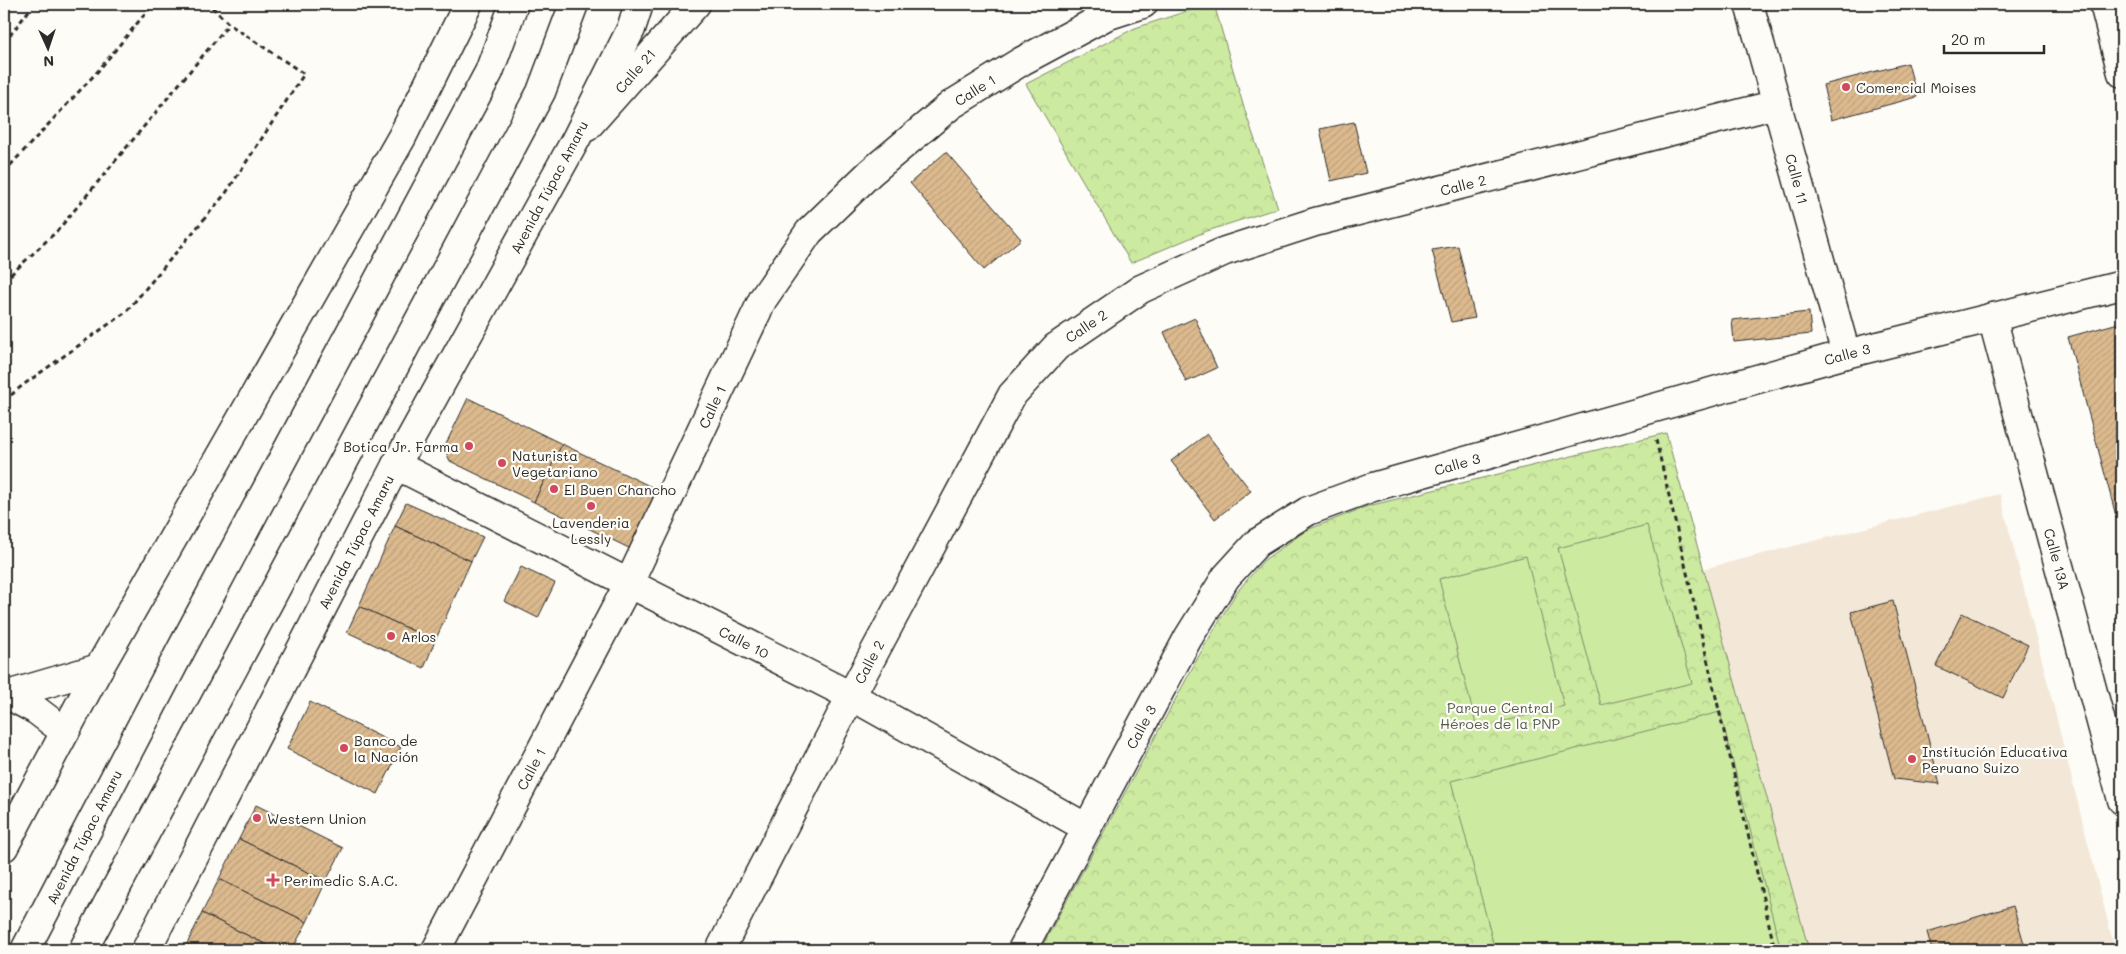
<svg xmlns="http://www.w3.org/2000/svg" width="2126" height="954" viewBox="0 0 2126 954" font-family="Mali,sans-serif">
	<defs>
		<pattern id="park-crowns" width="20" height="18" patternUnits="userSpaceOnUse" patternTransform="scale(1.25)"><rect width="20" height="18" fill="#cdeaa1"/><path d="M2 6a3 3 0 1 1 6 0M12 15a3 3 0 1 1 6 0" fill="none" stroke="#b0c98b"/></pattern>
		<pattern id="building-hatch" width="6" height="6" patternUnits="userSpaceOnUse" patternTransform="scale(1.25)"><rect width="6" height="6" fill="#dcba8e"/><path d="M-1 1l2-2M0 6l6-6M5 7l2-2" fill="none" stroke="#bda07b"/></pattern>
	</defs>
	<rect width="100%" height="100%" fill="#fdfcf7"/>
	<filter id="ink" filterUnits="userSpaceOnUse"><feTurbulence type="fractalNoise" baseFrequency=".02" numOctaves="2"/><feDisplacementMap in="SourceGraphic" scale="10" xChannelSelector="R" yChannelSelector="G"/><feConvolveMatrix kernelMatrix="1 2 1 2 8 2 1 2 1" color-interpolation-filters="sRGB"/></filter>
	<g filter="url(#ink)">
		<path fill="#f3e8d8" d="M2000,494l115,456h-306l-106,-381z"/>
		<g fill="url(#park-crowns)" stroke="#7c8a66">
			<path d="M1209,4h5l30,104 34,100 -71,23 -76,32 -105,-179 109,-56z"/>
			<path d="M1666,433l143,517h-769l161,-298 35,-59 28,-33 43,-30 61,-24z"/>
		</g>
		<g fill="#cdeaa1" stroke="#7c8a66">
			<path d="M1647,525l45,158 -91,22 -43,-157z"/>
			<path d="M1526,556l38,150 -87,22 -38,-149z"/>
			<path d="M1720,712l61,238h-286l-44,-169z"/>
		</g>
		<g fill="url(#building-hatch)" stroke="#2b2b2b">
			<path d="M1908,63l9,34 -86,23 -8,-35z"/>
			<path d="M1354,122l12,51 -35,8 -11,-52z"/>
			<path d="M946,152l75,87 -37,31 -74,-87z"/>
			<path d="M1458,246l17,72 -24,4 -19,-72z"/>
			<path d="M1809,312l2,22 -77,8 -2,-22z"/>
			<path d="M1195,318l22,50 -31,14 -22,-50z"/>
			<path d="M2122,322v216l-54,-201z"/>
			<path d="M468,398l94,46 -28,58 -84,-41 -6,-13z"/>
			<path d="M1207,434l44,57 -36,28 -44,-58z"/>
			<path d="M562,444l98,47 -29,58 -97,-47z"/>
			<path d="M406,503l77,34 -12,24 -76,-35z"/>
			<path d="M395,526l76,35 -36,80 -76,-35z"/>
			<path d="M521,567l34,16 -17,35 -34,-17z"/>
			<path d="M1893,601l47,183 -46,-5 -43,-167z"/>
			<path d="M359,606l76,35 -11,27 -77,-36z"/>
			<path d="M1962,613l66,32 -25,53 -67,-32z"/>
			<path d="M310,702l91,45 -23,47 -91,-45z"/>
			<path d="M256,805l87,43 -17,33 -87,-42z"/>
			<path d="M239,839l87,42 -19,41 -88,-43z"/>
			<path d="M219,879l88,43 -15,28h-15l-75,-37z"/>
			<path d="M2013,906l13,44h-94l-5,-18z"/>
			<path d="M202,913l75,37h-93z"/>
		</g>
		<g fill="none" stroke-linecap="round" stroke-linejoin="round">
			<g stroke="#2b2b2b" stroke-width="31">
				<g id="street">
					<path d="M1749,4l97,350"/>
					<path d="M2104,4l18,69"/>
					<path d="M587,127l109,-123"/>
					<path d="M1992,317l130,483"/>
					<path d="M396,465l455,231 236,132"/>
					<path d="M8,695l28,15 29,22"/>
					<path d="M4,696l95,-28"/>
					<path d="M4,847l95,-179 303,-531 66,-133"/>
					<path d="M436,950l193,-367 134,-284 46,-67 62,-60 80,-67 71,-44 84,-45 37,-12"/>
					<path d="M720,950l131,-254 161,-301 44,-48 85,-58 84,-38 90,-29 462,-118"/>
					<path d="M1022,950l166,-312 38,-61 31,-34 51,-32 65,-24 473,-133 276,-69"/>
				</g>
			</g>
			<g stroke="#2b2b2b" stroke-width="31">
				<path id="secondary" d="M146,950l250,-485 180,-326 55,-110 8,-25"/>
			</g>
			<g stroke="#2b2b2b" stroke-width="31">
				<g id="highway">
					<path d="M25,950l157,-302 307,-576 25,-68"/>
					<path d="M83,950l458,-858 33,-88"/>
				</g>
			</g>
			<g stroke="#2b2b2b" stroke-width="3" stroke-dasharray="5 4" stroke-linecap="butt">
				<path d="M4,43l30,-39"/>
				<path d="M4,172l94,-101 55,-67"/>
				<path d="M4,281l54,-51 171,-206"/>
				<path d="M4,401l19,-16 103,-73 100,-119 78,-119 -75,-50 -20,-20"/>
				<path d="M1656,440l119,510"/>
			</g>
			<use href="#street" stroke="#fdfcf7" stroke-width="28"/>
			<use href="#secondary" stroke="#fdfcf7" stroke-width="28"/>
			<use href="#highway" stroke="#fdfcf7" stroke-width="28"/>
		</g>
	</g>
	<g fill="#d1495b" stroke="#fdfcf7" stroke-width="2">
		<circle cx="1846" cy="87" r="5"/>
		<circle cx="469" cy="446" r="5"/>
		<circle cx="502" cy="463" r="5"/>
		<circle cx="554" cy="489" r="5"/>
		<circle cx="591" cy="506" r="5"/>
		<circle cx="391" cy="636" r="5"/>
		<circle cx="344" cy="748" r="5"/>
		<circle cx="1912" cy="759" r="5"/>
		<circle cx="257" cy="818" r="5"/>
		<path d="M270.5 872.5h5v5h5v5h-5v5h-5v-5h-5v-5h5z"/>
	</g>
	<g text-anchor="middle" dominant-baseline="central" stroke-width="4.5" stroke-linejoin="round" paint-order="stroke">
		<g font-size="14" fill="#2b2b2b" stroke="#fdfcf7">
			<text transform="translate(635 71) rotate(-49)">Calle 21</text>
			<text transform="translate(975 90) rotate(-32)">Calle 1</text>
			<text transform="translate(1797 179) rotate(75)">Calle 11</text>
			<text transform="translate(1463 185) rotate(-14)">Calle 2</text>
			<text transform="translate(549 187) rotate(-62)">Avenida Túpac Amaru</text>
			<text transform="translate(1086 326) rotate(-34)">Calle 2</text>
			<text transform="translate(1847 354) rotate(-15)">Calle 3</text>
			<text transform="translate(712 407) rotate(-65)">Calle 1</text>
			<text transform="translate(1457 464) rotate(-16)">Calle 3</text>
			<text transform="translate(356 542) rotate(-63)">Avenida Túpac Amaru</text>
			<text transform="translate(2057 559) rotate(75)">Calle 13A</text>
			<text transform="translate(744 642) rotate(27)">Calle 10</text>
			<text transform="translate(869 662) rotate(-62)">Calle 2</text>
			<text transform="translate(1141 727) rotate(-62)">Calle 3</text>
			<text transform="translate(531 769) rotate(-62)">Calle 1</text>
			<text transform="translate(84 837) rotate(-63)">Avenida Túpac Amaru</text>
		</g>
		<g font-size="14" fill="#2b2b2b" stroke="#fdfcf7" text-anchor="start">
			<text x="1856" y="87">Comercial Moises</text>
			<text x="459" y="446" text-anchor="end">Botica Jr. Farma</text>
			<text x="512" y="455">Naturista<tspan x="512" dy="16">Vegetariano</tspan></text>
			<text x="564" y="489">El Buen Chancho</text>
			<text x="591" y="522" text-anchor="middle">Lavenderia<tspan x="591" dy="16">Lessly</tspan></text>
			<text x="401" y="636">Arlos</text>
			<text x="354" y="740">Banco de<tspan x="354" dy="16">la Nación</tspan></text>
			<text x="1922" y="751">Institución Educativa<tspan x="1922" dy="16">Peruano Suizo</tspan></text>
			<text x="267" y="818">Western Union</text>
			<text x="284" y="880">Perimedic S.A.C.</text>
		</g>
		<g font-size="14" fill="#545b48" stroke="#fdfcf7">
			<text x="1500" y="707">Parque Central<tspan x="1500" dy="16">Héroes de la PNP</tspan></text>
		</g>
	</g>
	<rect width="2126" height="954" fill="none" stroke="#fdfcf7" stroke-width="20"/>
	<rect x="10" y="10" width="2106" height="934" fill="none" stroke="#2b2b2b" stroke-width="2" filter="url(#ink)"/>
	<g transform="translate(48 48) rotate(177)" stroke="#fdfcf7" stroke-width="4" paint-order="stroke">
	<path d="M0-4L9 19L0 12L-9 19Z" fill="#2b2b2b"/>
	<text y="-8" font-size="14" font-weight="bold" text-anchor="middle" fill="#2b2b2b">N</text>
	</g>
	<path d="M1944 45v8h100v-8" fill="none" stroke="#2b2b2b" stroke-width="2.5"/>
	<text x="1951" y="45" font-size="15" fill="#2b2b2b" stroke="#fdfcf7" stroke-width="4" paint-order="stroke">20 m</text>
</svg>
